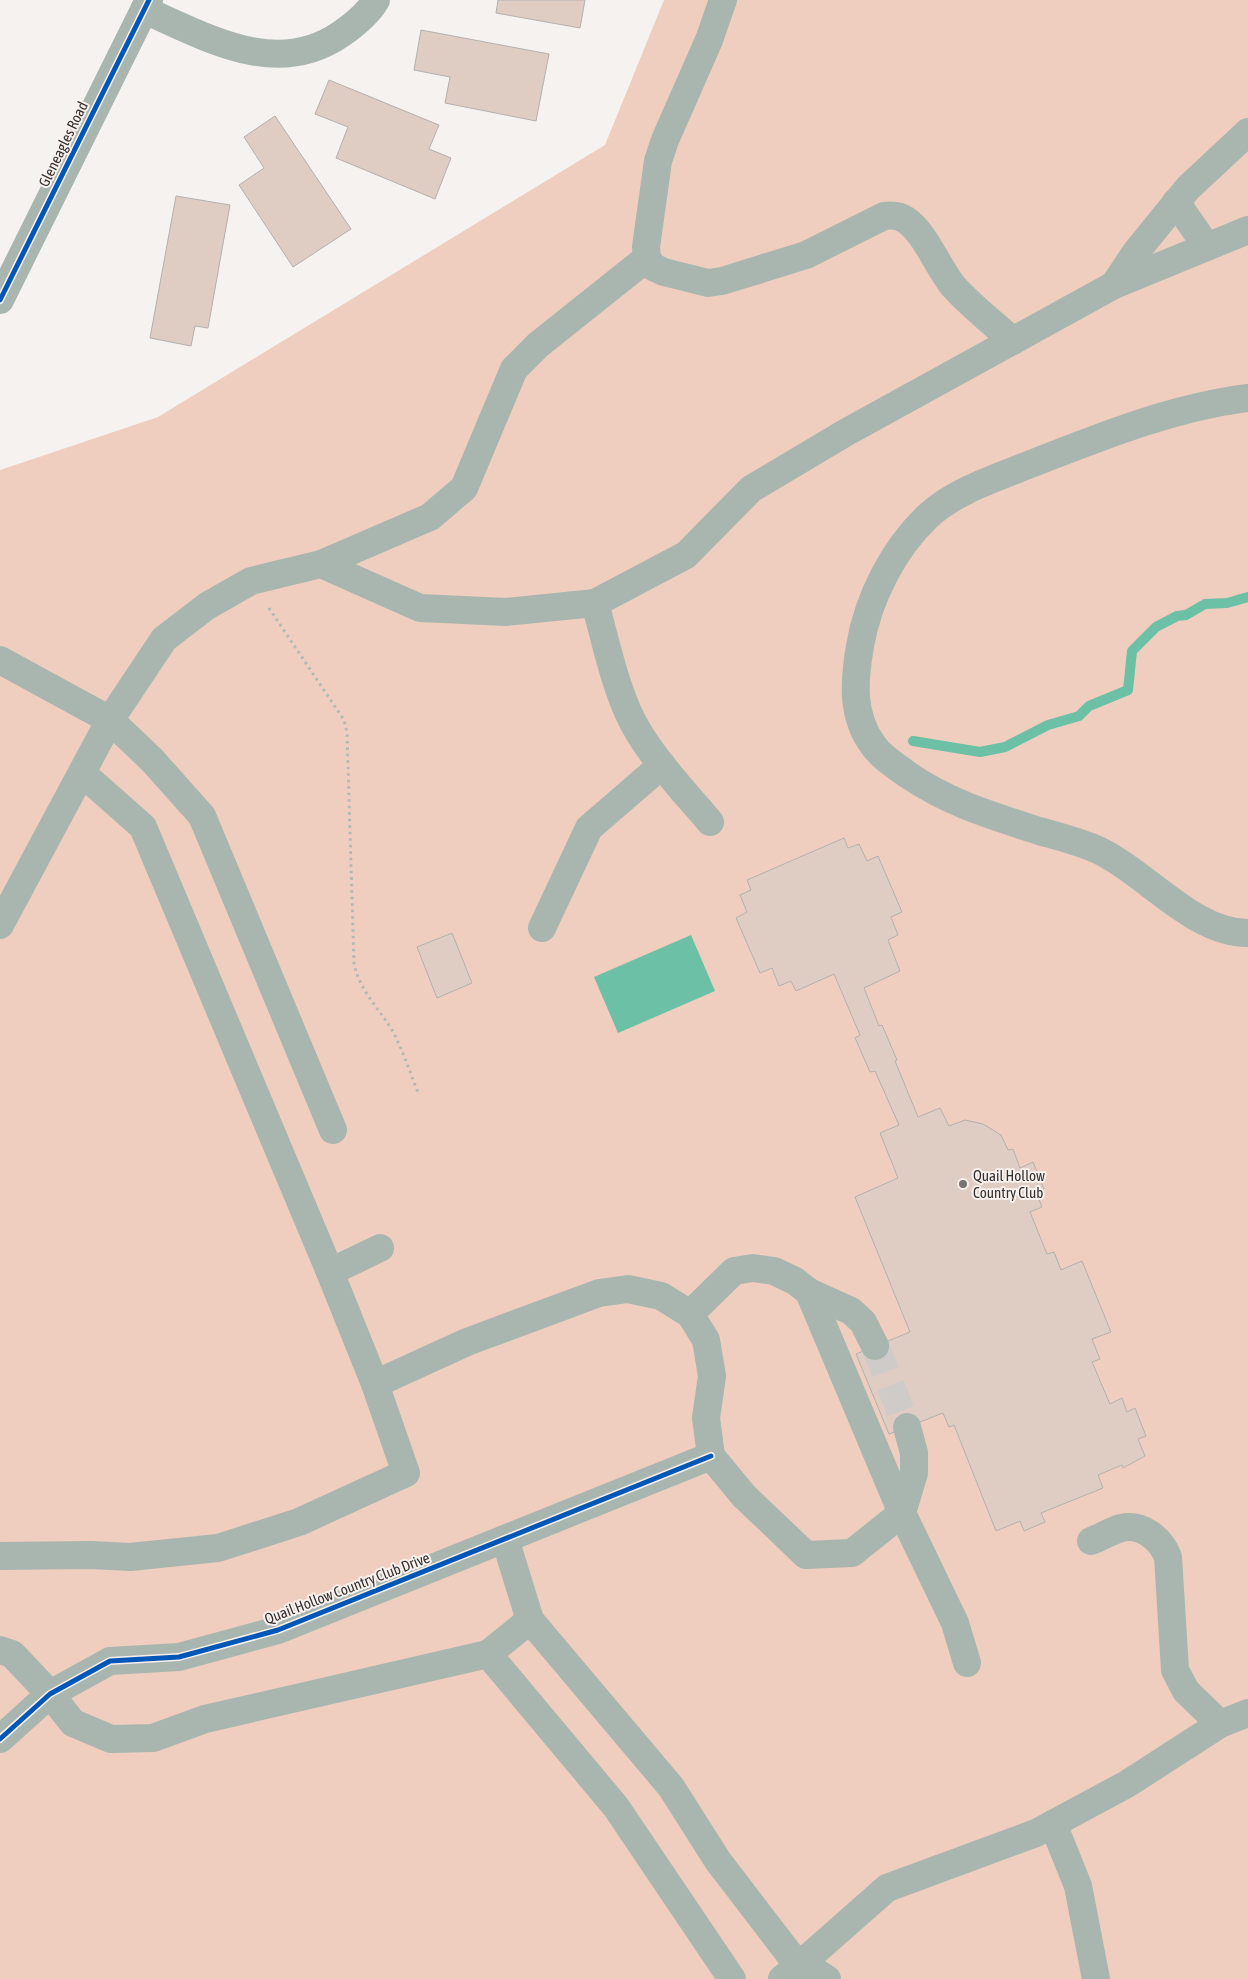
<svg xmlns="http://www.w3.org/2000/svg" width="1248" height="1979" viewBox="0 0 1248 1979" font-family="'Asap Condensed',sans-serif">
	<rect width="100%" height="100%" fill="#f6f2f0"/>
	<path fill="#efcebf" d="M664,0h584v1979h-1248v-1509l158,-53 447,-272z"/>
	<path fill="#6bc0a5" d="M691,935l24,56 -97,42 -24,-56z"/>
	<g fill="none" stroke-linecap="round" stroke-linejoin="round">
		<path stroke="#6bc0a5" stroke-width="10" d="M913,741l67,11 25,-5 43,-22 31,-9 10,-10 39,-16 4,-39 24,-24 21,-11 9,-1 19,-11 22,-1 21,-6"/>
	</g>
	<g fill="#dfcdc3" stroke="#b3b0af">
		<path d="M498,0h87l-5,28 -84,-15z"/>
		<path d="M421,30l128,24 -13,67 -91,-18 5,-26 -36,-7z"/>
		<path d="M329,80l110,45 -10,24 22,9 -16,41 -99,-41 12,-31 -33,-13z"/>
		<path d="M275,116l76,113 -58,38 -54,-82 25,-17 -20,-31z"/>
		<path d="M176,196l54,9 -22,123 -13,-2 -4,20 -41,-8z"/>
		<path d="M844,838l4,10 11,-4 8,17 11,-5 24,56 -11,5 7,18 -10,5 12,31 -36,17 15,38 3,-1 15,35 -2,1 23,56 22,-9 9,18 16,-6 18,4 18,11 7,15 5,-1 7,19 13,-6 11,27 -8,3 6,15 -12,5 17,42 7,-2 7,18 21,-9 29,71 -19,7 8,20 -8,3 18,42 12,-6 5,14 8,-4 11,28 -8,3 7,17 -22,12 -1,-3 -24,10 5,13 -62,25 4,9 -21,9 -4,-10 -24,10 -42,-106 -5,2 -6,-14 -54,21 -33,-80 54,-22 -55,-135 43,-19 -18,-45 19,-8 -24,-54 -5,1 -14,-32 -1,-2 5,-3 -26,-61 -38,17 -5,-10 -12,5 -7,-18 -12,5 -24,-55 11,-6 -7,-17 11,-5 -4,-10z"/>
		<path d="M452,933l20,50 -35,15 -20,-51z"/>
	</g>
	<g fill="none" stroke-linecap="round" stroke-linejoin="round">
		<path stroke="#cfcbc9" stroke-width="28" stroke-dasharray="28 14" stroke-linecap="butt" d="M875,1346l32,81"/>
		<path stroke="#b2b8b4" stroke-width="3" stroke-dasharray="2.5 4" stroke-linecap="butt" d="M269,608l75,112 3,12 7,231c5,27 24,44 38,67 11,20 18,43 27,65"/>
		<g stroke="#a9b6af" stroke-width="28">
			<path d="M723,0l-14,40 -44,100 -7,21 -12,86 1,11 6,9 11,5 44,11 14,-2 84,-26 78,-39c8,-1 15,-1 22,4 20,14 31,46 47,66 18,20 40,37 60,55"/>
			<path d="M144,10c63,27 132,69 197,24 13,-9 27,-20 35,-34"/>
			<path d="M1176,202l31,45"/>
			<path d="M1114,285l22,-33 52,-64 60,-56"/>
			<path d="M0,300l149,-300"/>
			<path d="M1248,398c-78,10 -148,39 -220,67 -34,14 -73,26 -100,51 -35,33 -60,83 -68,130 -6,35 -9,69 13,99 8,12 23,21 35,30 43,29 82,40 131,56 21,6 43,11 63,21 46,23 92,81 146,81"/>
			<path d="M321,564l109,-47 34,-29 50,-119 24,-24 109,-87"/>
			<path d="M595,603l91,-48 65,-66 94,-56 269,-148 134,-55"/>
			<path d="M0,660l110,60 42,40 50,56 131,314"/>
			<path d="M82,773l61,54 187,445 45,112"/>
			<path d="M0,925l110,-205 54,-81 43,-33 44,-25 70,-17 99,44 86,4 89,-9c10,36 18,75 33,109 17,39 55,78 82,110"/>
			<path d="M542,928l47,-100 73,-63"/>
			<path d="M330,1272l50,-24"/>
			<path d="M809,1292l42,19 12,11 12,24"/>
			<path d="M690,1314l44,-43 19,-3 21,3 21,10 14,11 93,221"/>
			<path d="M902,1513l12,-40v-20l-7,-26"/>
			<path d="M505,1539l25,81 141,167 47,74 72,94 12,8 -20,16"/>
			<path d="M1091,1541c10,-4 20,-10 30,-13 21,-5 40,11 47,29l7,113 11,21 34,33"/>
			<path d="M0,1556l91,-1 39,2 88,-9 81,-26 107,-49 -31,-89 92,-42 132,-49 29,-4 33,7 29,18 16,26 6,36 -6,42 5,38 33,40 62,59 46,-2 50,-40 53,110 12,40"/>
			<path d="M0,1650l12,4 38,40 23,29 38,16 42,-1 52,-19 283,-65 42,-34"/>
			<path d="M488,1654l128,153 116,172"/>
			<path d="M0,1739l50,-45 60,-33 69,-4 99,-27 433,-174"/>
			<path d="M1053,1824l25,62 18,93"/>
			<path d="M827,1979l-25,-16 85,-75 149,-55 91,-49 93,-60 28,-11"/>
		</g>
		<g stroke="#f9f1ed" stroke-width="8">
			<g id="cycleway">
				<path d="M0,300l149,-300"/>
				<path d="M0,1739l50,-45 60,-33 69,-4 99,-27 433,-174"/>
			</g>
		</g>
		<use href="#cycleway" stroke="#0057b8" stroke-width="5"/>
	</g>
	<circle fill="#787473" stroke="#f9f1ed" stroke-width="2" cx="963" cy="1184" r="5"/>
	<g text-anchor="middle" dominant-baseline="central" stroke-width="4" stroke-linejoin="round" paint-order="stroke">
		<g font-size="15" fill="#34302f" stroke="#f9f1ed">
			<text transform="translate(63 144) rotate(-64)">Gleneagles Road</text>
			<text transform="translate(347 1588) rotate(-21)">Quail Hollow Country Club Drive</text>
		</g>
		<g font-size="15" fill="#34302f" stroke="#f9f1ed" text-anchor="start">
			<text x="973" y="1175">Quail Hollow<tspan x="973" dy="17">Country Club</tspan></text>
		</g>
	</g>
</svg>
